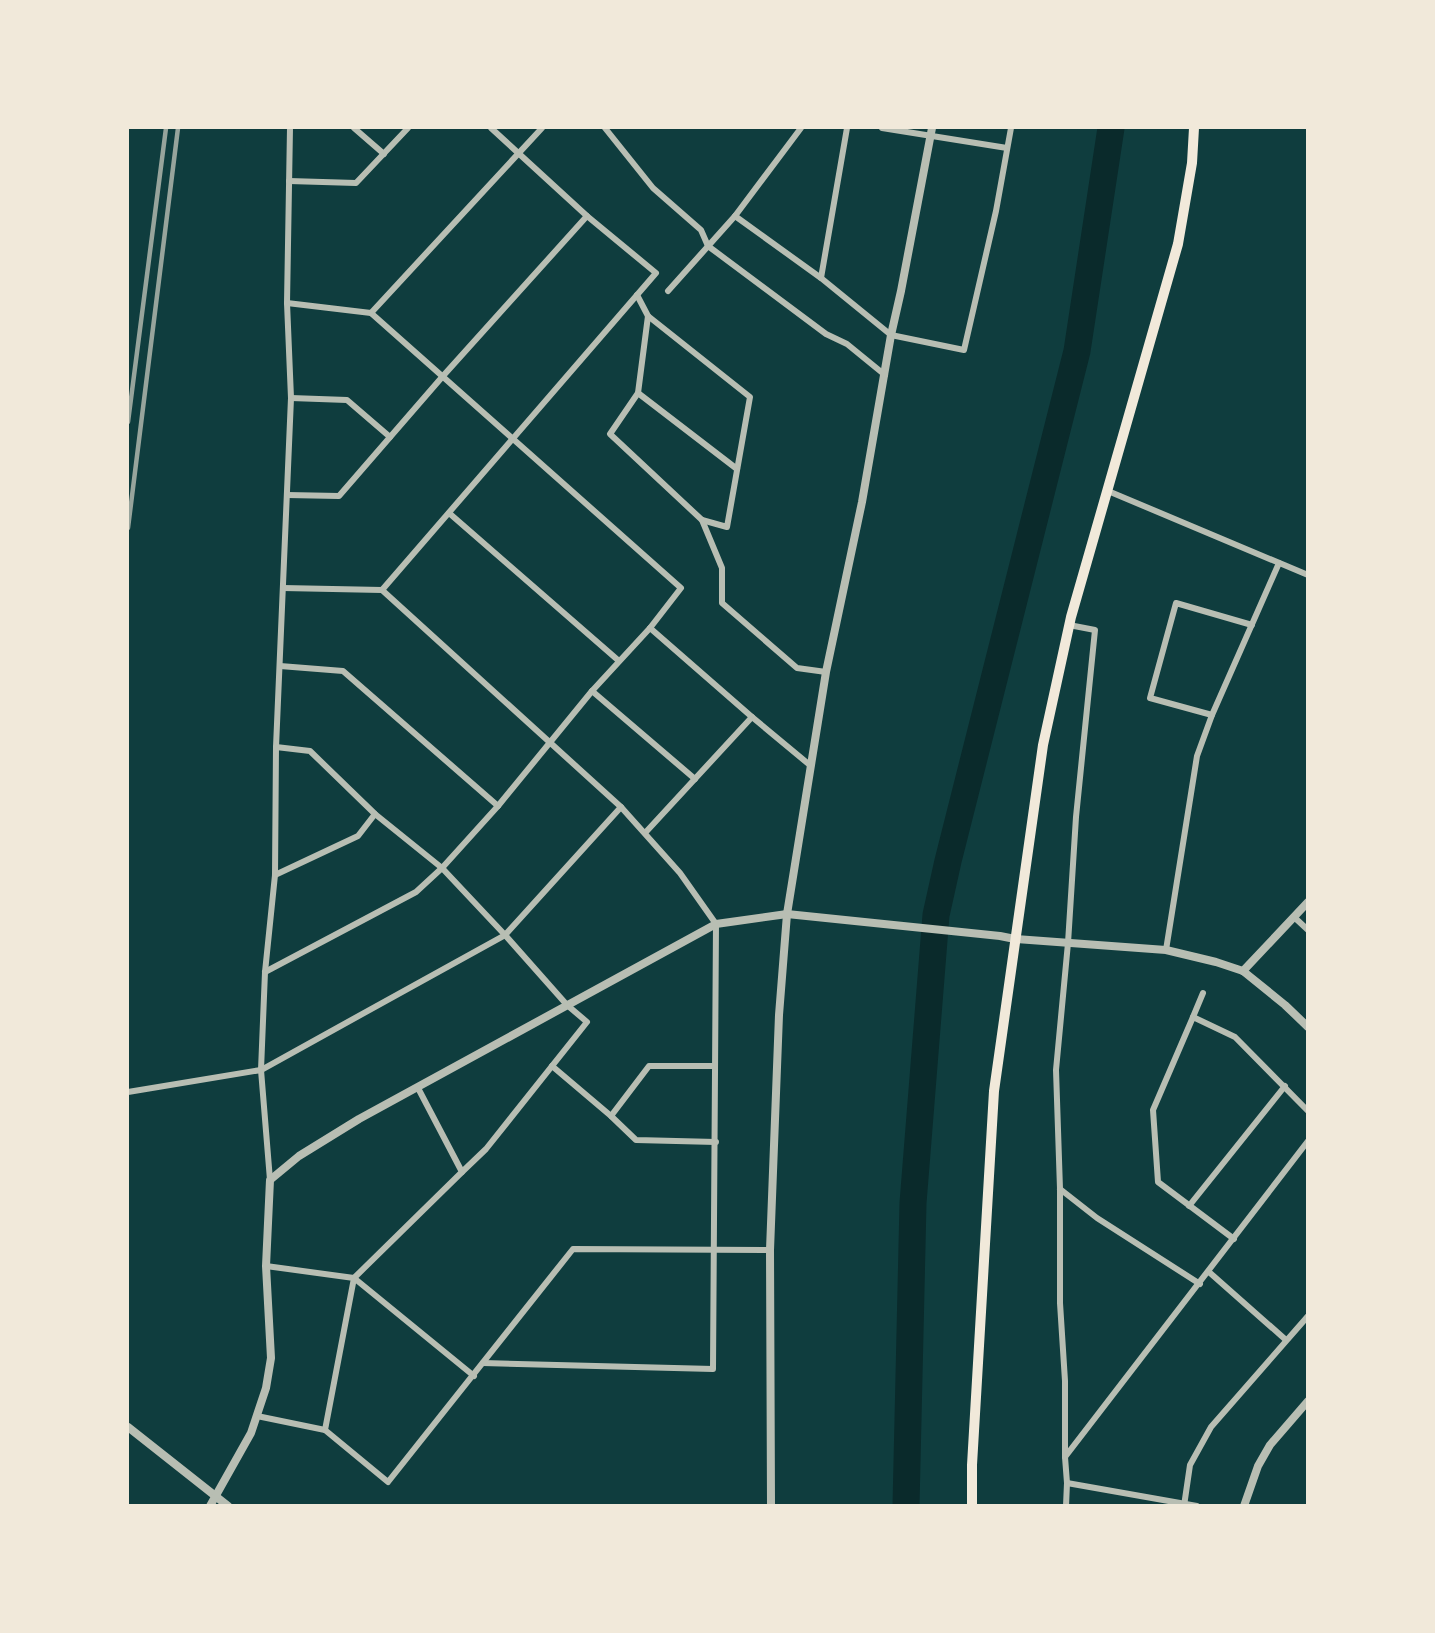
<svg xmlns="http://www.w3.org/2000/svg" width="1435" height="1633" viewBox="0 0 1435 1633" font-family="'Exo 2',sans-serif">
	<rect width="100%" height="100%" fill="#0f3d3e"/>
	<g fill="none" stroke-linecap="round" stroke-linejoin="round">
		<path stroke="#0a2a2b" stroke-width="27" d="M906,1506l7,-303 23,-288 12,-54 129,-510 34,-223"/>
		<g stroke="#b8beb3" stroke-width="6">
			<path d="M354,128l30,26"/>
			<path d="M605,128l48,60 48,42 7,16 118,88 21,10 38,31"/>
			<path d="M882,128l125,20"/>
			<path d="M289,181l67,2 52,-55"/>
			<path d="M735,216l86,62 70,57 73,15 32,-139 15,-83"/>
			<path d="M821,278l26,-150"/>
			<path d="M668,291l67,-75 66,-88"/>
			<path d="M637,295l11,21 -10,77 -28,41 92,86 20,48v35l75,65 29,4"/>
			<path d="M371,313l171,-185"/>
			<path d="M648,316l102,81 -23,130 -25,-7"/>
			<path d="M638,393l99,76"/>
			<path d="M291,398l56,2 43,37"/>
			<path d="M1108,491l200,84"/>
			<path d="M287,495l52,1 104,-120 144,-160"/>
			<path d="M449,513l170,148"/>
			<path d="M283,588l99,2 274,-317 -69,-57 -96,-88"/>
			<path d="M382,590l239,217 59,66 36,51 -3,445 -230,-6"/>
			<path d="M650,628l102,89 59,49"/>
			<path d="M280,666l63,5 155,135"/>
			<path d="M592,691l103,88"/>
			<path d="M1212,715l-62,-17 26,-95 76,22"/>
			<path d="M276,747l34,4 65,63 67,54 63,67 62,70 20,17 -101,127 -24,23"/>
			<path d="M645,833l107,-116"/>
			<path d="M275,875l83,-39 17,-22"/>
			<path d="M1294,917l14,13"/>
			<path d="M1166,950l31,-194 15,-41 67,-152"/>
			<path d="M265,972l151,-80 26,-24 56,-62 94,-115 58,-63 31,-40 -310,-275 -84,-10"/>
			<path d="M1193,1017l10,-24"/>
			<path d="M552,1066l59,50"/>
			<path d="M715,1066h-66l-38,50 25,24 80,2"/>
			<path d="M418,1088l44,84 -108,106 -29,152 63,52 185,-233 197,1"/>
			<path d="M128,1092l133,-22 244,-135 116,-128"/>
			<path d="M270,1180l-9,-110 4,-98 10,-97 1,-128 15,-349 -4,-95 3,-175"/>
			<path d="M1060,1189l37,29 103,66"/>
			<path d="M1189,1206l96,-120"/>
			<path d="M1234,1239l-76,-57 -5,-72 40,-93 42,20 73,74"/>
			<path d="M266,1266l88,12 120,98"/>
			<path d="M1209,1272l77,68"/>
			<path d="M257,1416l68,14"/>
			<path d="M1065,1457v-76l-5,-78v-114l-4,-119 12,-127 8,-126 19,-187 -26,-5"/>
			<path d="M1067,1483l130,23"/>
			<path d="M1066,1506l1,-23 -2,-26 243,-316"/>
			<path d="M1184,1506l6,-41 21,-38 97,-111"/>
		</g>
		<g stroke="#b8beb3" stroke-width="8">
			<path d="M1243,971l65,-69"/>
			<path d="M128,1427l100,79"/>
			<path d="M210,1506l41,-73 15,-45 5,-30 -5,-92 4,-86 29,-24 60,-37 357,-195 71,-10 213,22 15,3 151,11 50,12 27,9 42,34 23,22"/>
			<path d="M771,1506l-1,-256 9,-235 8,-101 39,-242 36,-170 29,-167 10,-44 31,-163"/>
			<path d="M1244,1506l14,-40 12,-21 38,-44"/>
		</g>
		<path stroke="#f1e9da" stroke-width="10" d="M972,1506v-41l22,-374 49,-346 28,-128 107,-373 14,-81 2,-35"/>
		<g stroke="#97a49c" stroke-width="4.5">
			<path d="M128,422l38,-294"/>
			<path d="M128,528l50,-400"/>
		</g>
	</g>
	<rect width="1435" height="1633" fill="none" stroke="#f1e9da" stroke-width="258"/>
</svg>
